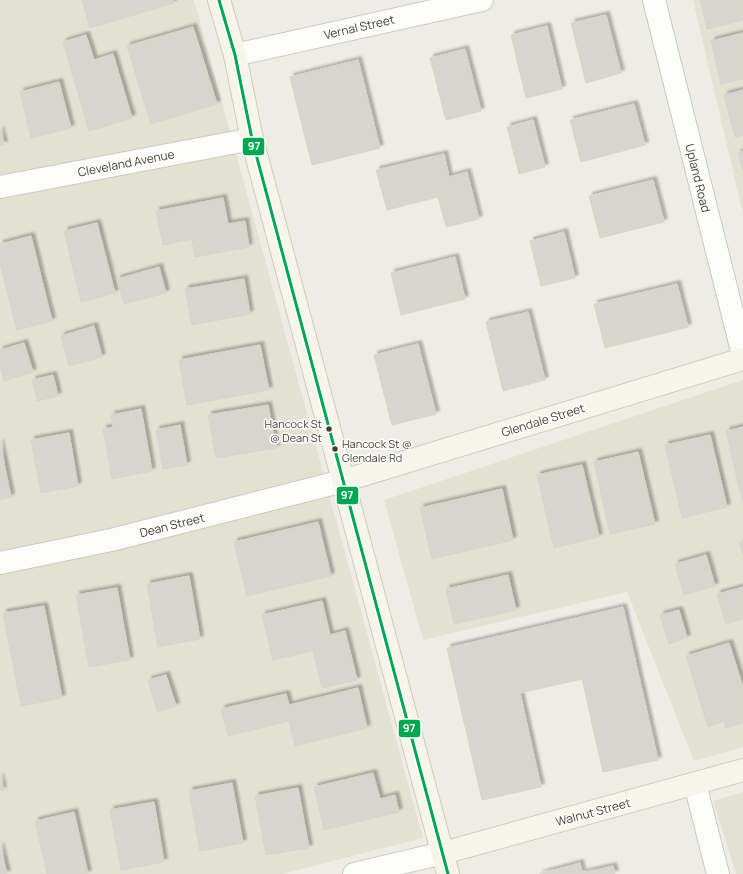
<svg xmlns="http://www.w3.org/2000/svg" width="743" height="874" viewBox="0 0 743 874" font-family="Manrope,sans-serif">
	<defs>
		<filter id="shadow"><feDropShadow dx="3.5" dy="-3.5" stdDeviation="1" flood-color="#0004"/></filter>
	</defs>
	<rect width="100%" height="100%" fill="#eeede5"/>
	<g fill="#e3e1d2">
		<path d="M0,0h194l229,838 -141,36h-282z"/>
		<path d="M693,0h50v214z"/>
		<path d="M743,380v367l-49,14 -67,-169 -204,48 -39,-140z"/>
		<path d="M743,792v82h-7l-23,-73z"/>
	</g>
	<g fill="#d7d5cd" stroke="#d6d4cb" filter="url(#shadow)">
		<path d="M82,0h91l1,3 -84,25z"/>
		<path d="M700,0h43v20l-36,9z"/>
		<path d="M606,15l15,58 -35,10 -15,-60z"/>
		<path d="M547,26l15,63 -36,9 -15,-63z"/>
		<path d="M193,27l24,77 -66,20 -24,-78z"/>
		<path d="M743,33v46l-22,5 -10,-43z"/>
		<path d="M86,35l8,25 19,-6 19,64 -43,13 -26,-89z"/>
		<path d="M465,49l16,62 -35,9 -16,-62z"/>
		<path d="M358,60l22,88 -68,17 -22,-88z"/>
		<path d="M59,82l12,46 -40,10 -11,-46z"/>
		<path d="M743,90v45l-8,2 -11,-42z"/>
		<path d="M634,104l11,41 -64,17 -11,-42z"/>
		<path d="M533,120l12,47 -26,7 -12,-47z"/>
		<path d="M0,130l4,14 -4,1z"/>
		<path d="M743,152v19l-5,-18z"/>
		<path d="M444,154l5,23 18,-5 12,47 -33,8 -8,-30 -51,13 -11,-40z"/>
		<path d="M653,180l11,42 -64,16 -11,-42z"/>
		<path d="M223,198l5,26 17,-3 4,26 -54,10 -3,-18 -29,6 -7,-34z"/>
		<path d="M97,223l18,70 -34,9 -17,-71z"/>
		<path d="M564,232l11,46 -34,8 -11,-45z"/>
		<path d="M31,236l21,85 -35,9 -17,-66v-20z"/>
		<path d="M455,257l10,42 -64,16 -10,-42z"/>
		<path d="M159,267l7,26 -42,11 -7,-25z"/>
		<path d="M244,279l6,35 -58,11 -7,-36z"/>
		<path d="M677,284l11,43 -83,21 -11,-44z"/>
		<path d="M528,312l17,68 -42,11 -17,-69z"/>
		<path d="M94,326l8,31 -33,9 -8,-30z"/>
		<path d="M24,343l9,29 -29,9 -4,-15v-16z"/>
		<path d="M418,344l18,70 -44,11 -18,-70z"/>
		<path d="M260,345l9,45 -82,15 -8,-45z"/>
		<path d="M53,375l5,21 -21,5 -5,-21z"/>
		<path d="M268,405l8,43 -60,10 -8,-43z"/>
		<path d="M141,409l11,62 -40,8 -9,-50 10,-2 -2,-12z"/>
		<path d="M180,425l7,40 -24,4 -7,-39z"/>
		<path d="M743,427v77l-17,-73z"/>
		<path d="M69,433l9,53 -37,7 -10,-53z"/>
		<path d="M710,435l17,72 -45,11 -17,-73z"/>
		<path d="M0,443l11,54 -11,3z"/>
		<path d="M638,452l17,72 -45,10 -16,-72z"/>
		<path d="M582,465l17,72 -45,11 -17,-73z"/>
		<path d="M502,489l11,51 -81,19 -12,-51z"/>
		<path d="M318,522l13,54 -84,20 -13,-54z"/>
		<path d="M743,542v12l-3,-11z"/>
		<path d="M706,555l9,31 -31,9 -9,-31z"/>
		<path d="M508,575l8,35 -62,14 -8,-35z"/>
		<path d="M189,576l11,63 -42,8 -11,-63z"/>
		<path d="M743,587v32l-17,5 -9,-30z"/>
		<path d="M117,588l13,72 -41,7 -13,-72z"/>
		<path d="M322,601l8,34 15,-4 12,49 -35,8 -9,-37 -40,9 -11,-45z"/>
		<path d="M44,606l18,92 -41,8 -18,-93z"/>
		<path d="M623,607l35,153 -55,12 -21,-93 -62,14 21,94 -59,13 -35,-152z"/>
		<path d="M679,610l8,28 -18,6 -9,-29z"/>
		<path d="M729,643l14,44v36l-17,5 -2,-7 -16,6 -22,-71z"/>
		<path d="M166,675l10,31 -19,6 -9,-32z"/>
		<path d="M358,688l9,40 -72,18 -6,-25 -61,15 -7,-27 65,-15 3,11z"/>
		<path d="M373,773l7,26 15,-4 4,17 -75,18 -10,-43z"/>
		<path d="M0,777l3,13 -3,1z"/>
		<path d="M232,783l11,60 -43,8 -11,-60z"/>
		<path d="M298,788l11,60 -43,7 -11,-59z"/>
		<path d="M154,802l10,60 -43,8 -11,-60z"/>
		<path d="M74,812l14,62h-41l-12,-53z"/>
		<path d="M0,846l7,28h-7z"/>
		<path d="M580,863l2,10 31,-7 2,8h-76z"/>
	</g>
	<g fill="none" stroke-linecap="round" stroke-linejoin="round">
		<g stroke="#cac9c1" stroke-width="24">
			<g id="street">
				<path d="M654,0l89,355"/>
				<path d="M235,55l247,-55"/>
				<path d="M0,187l252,-48"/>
				<path d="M0,563l111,-23 232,-59"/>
				<path d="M695,784l23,90"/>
				<path d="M354,874l89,-21"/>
			</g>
		</g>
		<g stroke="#cdccbc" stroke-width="24">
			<g id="secondary">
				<path d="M219,0l16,55 17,84 196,735"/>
				<path d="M343,481l400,-122"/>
				<path d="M443,853l300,-83"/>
			</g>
		</g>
		<use href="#street" stroke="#fcfcfb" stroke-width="22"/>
		<use href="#secondary" stroke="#f6f5ec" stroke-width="22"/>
		<g stroke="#fff" stroke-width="6">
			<path id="bus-1" d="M219,0l16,55 17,84 196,735"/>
		</g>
		<use href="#bus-1" stroke="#00a651" stroke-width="3"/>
	</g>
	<g fill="#433f32" stroke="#fff" stroke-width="1.5">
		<circle cx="329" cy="429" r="3.5"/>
		<circle cx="335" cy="449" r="3.5"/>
	</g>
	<g text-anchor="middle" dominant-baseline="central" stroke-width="3" stroke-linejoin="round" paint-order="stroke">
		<g font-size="11" fill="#433f32" stroke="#fff" text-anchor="end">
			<text x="322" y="423">Hancock St<tspan x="322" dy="14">@ Dean St</tspan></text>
			<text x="342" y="443" text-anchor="start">Hancock St @<tspan x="342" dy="14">Glendale Rd</tspan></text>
		</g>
		<g font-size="12" fill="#433f32" stroke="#fff">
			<text transform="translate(359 27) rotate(-13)">Vernal Street</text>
			<text transform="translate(126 163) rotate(-11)">Cleveland Avenue</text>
			<text transform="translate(698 178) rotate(76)">Upland Road</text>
			<text transform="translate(543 420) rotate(-17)">Glendale Street</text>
			<text transform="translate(172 525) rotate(-14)">Dean Street</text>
			<text transform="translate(593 812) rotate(-15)">Walnut Street</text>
		</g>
	</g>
	<g stroke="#fff" stroke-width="1.5">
		<rect x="242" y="137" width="23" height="19" rx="4" fill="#00a651"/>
		<rect x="336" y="486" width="23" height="19" rx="4" fill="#00a651"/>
		<rect x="398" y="719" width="23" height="19" rx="4" fill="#00a651"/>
	</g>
	<g font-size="11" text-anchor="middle" font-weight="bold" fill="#fff">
		<text x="254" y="150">97</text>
		<text x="347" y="499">97</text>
		<text x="409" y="732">97</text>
	</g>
</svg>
